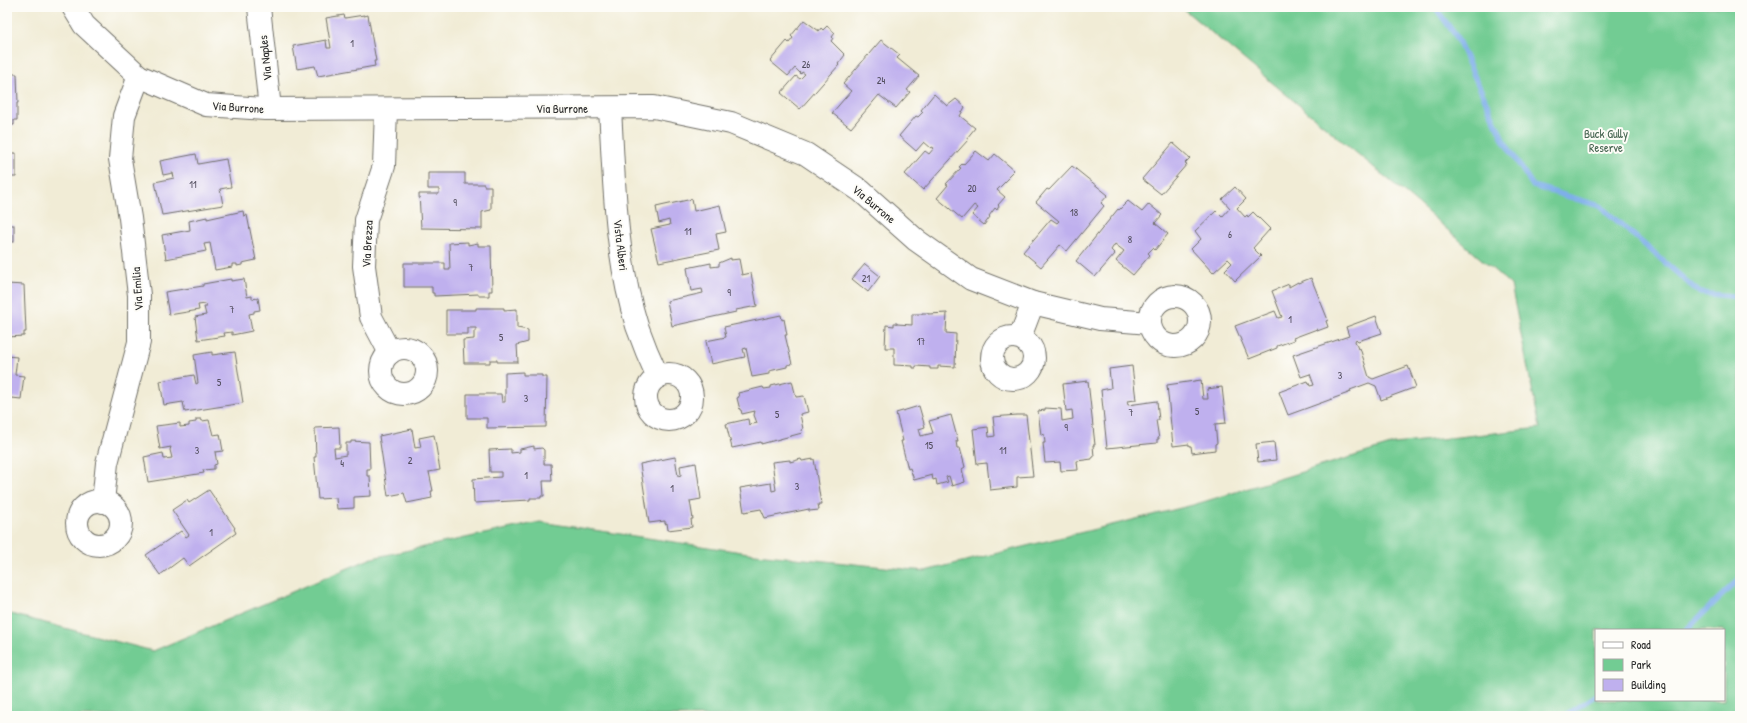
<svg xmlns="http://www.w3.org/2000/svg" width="1747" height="723" viewBox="0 0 1747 723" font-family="'Patrick Hand',sans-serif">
	<rect width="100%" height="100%" fill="#fdfcf7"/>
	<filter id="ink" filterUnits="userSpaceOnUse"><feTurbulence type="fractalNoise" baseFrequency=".025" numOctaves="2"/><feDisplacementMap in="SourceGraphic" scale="8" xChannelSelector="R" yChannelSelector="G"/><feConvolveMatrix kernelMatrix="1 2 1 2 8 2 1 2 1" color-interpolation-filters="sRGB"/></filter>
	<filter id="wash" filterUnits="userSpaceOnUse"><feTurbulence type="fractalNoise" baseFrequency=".012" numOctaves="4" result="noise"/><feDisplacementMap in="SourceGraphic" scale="16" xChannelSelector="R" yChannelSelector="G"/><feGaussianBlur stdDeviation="0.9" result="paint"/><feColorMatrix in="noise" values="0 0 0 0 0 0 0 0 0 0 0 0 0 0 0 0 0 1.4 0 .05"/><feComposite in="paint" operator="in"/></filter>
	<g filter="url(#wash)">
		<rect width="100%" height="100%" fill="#f1ecd6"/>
		<path fill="#72cc93" stroke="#4e7c5f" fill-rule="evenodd" d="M1181,7h559v709h-1733v-103l146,38 219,-93 168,-36 215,32 170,17 268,-66 201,-61 146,-16 -29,-143 -93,-81zM1596,630h128v70h-128z"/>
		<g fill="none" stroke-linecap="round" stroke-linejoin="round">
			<g stroke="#7eafea" stroke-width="5.5">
				<path d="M1435,7l21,29 48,105 29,45 67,20 100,87 40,4"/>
				<path d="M1686,630l54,-52"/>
				<path d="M1564,716l32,-21"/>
			</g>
		</g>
		<g id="blocks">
			<g fill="#bfb0ee">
				<path d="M310,7h14v1l-13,2z"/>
				<path d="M344,15l1,3 19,-3v1l4,-1 8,46h-2l1,5 -57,10 -3,-10 -18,3 -4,-23 33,-6 1,8h4l-5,-30z"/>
				<path d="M804,20l15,11 2,-3 2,2 4,-4 8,7 -3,4 1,1 -2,3 14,14 -7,9 1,1 -39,44 -19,-16 15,-17 4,3 5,-5 -3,-2 -1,2 -6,-6 -7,8 -18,-15 17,-20 2,2 4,-5 -2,-2z"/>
				<path d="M881,40l19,15 -3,3 22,18 -12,14 3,2 -14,16 -17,-13 -28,33 -19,-15 19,-22 -8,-7z"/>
				<path d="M7,74h10l1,29h-1v17h-3v5h-7z"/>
				<path d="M934,94l13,12 9,-7 9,8 -5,9 15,12 -8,10 1,2 -45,50 -18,-16 20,-23 4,3 5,-6 -2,-1 -1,1 -7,-6 -8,9 -17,-15 17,-20 2,1 5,-5 -2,-2z"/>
				<path d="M1173,143l17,15 -5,5 2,1 -26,30 -19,-15z"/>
				<path d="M7,151l2,2h7v24h-7l1,2h-3z"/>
				<path d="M976,151l13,10 6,-7 19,16 -6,6 2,1 -13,13 8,7 -7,8 1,1 -2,4 -2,-2 -6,8 1,1 -6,8 -12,-10 6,-7 -4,-3 -12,14 -25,-21 11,-13 -2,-1 15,-16 -2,-1 3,-3 1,1z"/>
				<path d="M196,154l2,10 28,-5 5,28 -11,2 3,16 -61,10 -7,-33 19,-4 -1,-5 -10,2 -3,-14z"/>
				<path d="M1072,166l36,29 -7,8 3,3 -37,45 -7,-6 -19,22 -18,-15 28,-33 6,4 2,-2 -23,-19 11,-13 2,1z"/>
				<path d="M428,173h37v11h19v2h7v24l-9,2v17l-61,-1 -2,-34h20v-5h-11z"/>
				<path d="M1235,187l11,12 -9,9 8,9 2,-2 1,2 5,-5 17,17 -17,19 8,8 -26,25 -10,-11 7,-7 -4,-4 -15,14 -22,-24 10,-10 -6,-8 21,-20 6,6 8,-9 -8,-9z"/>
				<path d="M692,199l2,12 26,-6 6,27 -10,2 3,16 -60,12 -8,-33 19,-4 -1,-5 -10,3 -3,-16z"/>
				<path d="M1128,201l14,11 7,-8 13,11 -7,8 13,11 -13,16 -2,-2 -5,5 2,2 -17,20 -17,-14 8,-10 -9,-7 -4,6 4,4 -20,23 -19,-16 42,-52 1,1z"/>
				<path d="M243,211l1,5 3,-1 9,45 -14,3v2l-5,1v-2h-5v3l-17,3 -5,-27 -6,1 2,7 -40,8 -4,-24 28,-5 -1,-9 18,-4v2z"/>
				<rect x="7" y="225" width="7" height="17"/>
				<path d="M468,242v3l10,-2v3h13l1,45h-3v5h-10v-2l-45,2v-3h-2v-6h-28v-24h41v7h5l-1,-27z"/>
				<path d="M731,258v2l8,-1 3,16 9,-2 6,33 -21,4v2l-64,14 -5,-25 36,-8 -1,-4 -11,2 -4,-23 24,-5v4l8,-1v-3z"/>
				<path d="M865,264l15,12 -12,16 -16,-13z"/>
				<path d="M1311,278l17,42 -2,1 2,6 -11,4v-2l-24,9 1,2 -17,6v2l-28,11 -14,-33 40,-15 3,7 4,-1 -10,-26 17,-7v3l9,-5v1z"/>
				<path d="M231,279v2l13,-2 3,18 5,-1v3l6,-1 2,12 -6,1v2l-5,1 3,17 -20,4v-3l-8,1 1,3 -27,4 -3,-23 11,-2 -2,-8h3l-1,-3 -8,1 1,5 -30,5 -4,-23 38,-6v-2z"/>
				<path d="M7,284l17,1 2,47h-2v4l-17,1z"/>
				<path d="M476,308h28v2l13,-1v19l11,2v12l-11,3 1,17h-21v-2h-7v3h-26l-1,-23 11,-1v-8h2v-3h-8v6h-22v-24h30z"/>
				<path d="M922,313h6v1l19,-1 -1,20 10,1 -1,33 -17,-1v3h-8v-2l-14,-1v2h-3v-2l-19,-1v-17h-9l1,-23 8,1v-3h3v1l15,1v-11h10z"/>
				<path d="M781,315l1,5 2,-1 3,16h-2l7,29 -5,1v2l-18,4v3l-17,3 -6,-29 -3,1 2,8 -34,7 -5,-23 20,-4 -2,-10z"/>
				<path d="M1376,316l6,17 -24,8 -2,-2 -1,2 3,8 2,-1 9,29 4,2 35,-13 8,21 -35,13 -5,-14 -7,-3 -19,7 1,2 -63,23 -9,-23 29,-11 2,5 4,-1 -4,-11 -9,3 -8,-22 56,-19 -3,-9z"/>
				<path d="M212,352v3l23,-3 8,51 -58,9 -2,-10 -19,3 -4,-24 34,-6 2,9 2,-1 -4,-28z"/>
				<path d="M7,356l10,1 -2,18 9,1 -3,23 -9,-1 -1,2 -4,-3z"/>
				<path d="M1132,366l4,34 -9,1 1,4 29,-4 2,19h-3l3,19h-2v4l-50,5 -6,-58 10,-2 -2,-19z"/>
				<path d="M523,372v3h19v2h5l-1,50 -59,1v-10h-20v-24h34l1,8h3v-29z"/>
				<path d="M1201,380l2,19h5l-1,-10 15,-2 4,36 -11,1 2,19 -2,1v6l-23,3 -1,-7h-2v-2l-16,2 -6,-61z"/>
				<path d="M792,381l4,16 8,-1 4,16 -8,2 3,15 -2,1 1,3 -41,11v-2l-29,6 -6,-24 22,-5 1,6 8,-2 -3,-8 1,-4 -13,3 -1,-4h-1l-3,-12 2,-1 -1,-4 25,-6 1,2 7,-1v-2z"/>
				<path d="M1088,381l7,64h-2l1,12h-2v2l-15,2 1,9 -17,1 -1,-9 -15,1 -2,-20h2l-1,-9 -3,1 -3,-24 7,-1v-2l16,1 1,12 11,-2 -1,-9 -6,1 -3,-27z"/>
				<path d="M919,406l6,21 -6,2 2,7 12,-3 -4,-12 22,-6 7,26h-2l1,7h3l5,19 -3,2 3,13 -13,4 -3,-10 -3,1 2,5 -11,3 -1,-6 -3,1 -1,-5 -18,5 -4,-12 -2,1 -7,-28h2l-7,-28z"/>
				<path d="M1017,415h9l7,61 -16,1v10l-27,3 -3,-27 -10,1 -4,-35 15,-2 1,10 6,-1 -2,-19z"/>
				<path d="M196,419h5l1,2 7,-1 4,15 7,-1 3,17 -8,1 2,12 -3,1v4l-11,1 1,3 -56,9 -4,-25 19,-4 1,6 8,-1 -2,-8 1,-3 -11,2 -4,-23 24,-3v4l9,-1v-3l7,-1z"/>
				<path d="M339,427l1,21h-6l1,9 11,-2v-12h5v-2l18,1 1,27h-3v7h3l1,20 -17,1v11l-17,1 -1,-11 -18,1 -4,-42h2l-1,-29z"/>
				<path d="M412,429l3,19 6,-1 -2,-9 15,-3 6,35 -11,2 4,19h-2l1,7 -25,5 -3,-10 -16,3 -9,-60z"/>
				<path d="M1274,442l2,18 -18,2 -2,-18z"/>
				<path d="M534,446v3l8,-1 2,2v14h7l1,17h-9l1,15h-3v2h-11v2l-56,3 -1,-24 28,-2v-5h-11l-1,-22 22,-1v4l9,-1v-3z"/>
				<path d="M675,457l3,19 3,-1 -1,-9 16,-3 5,36 -11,2 3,18h-2l1,8 -24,3 -1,-7 -2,1v-3l-16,2 -9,-59z"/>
				<path d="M801,459l1,2 12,-2 7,45h-3l1,6 -10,1v-2l-44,9 -4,-9 -17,3 -4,-24 31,-5 1,8 4,-1 -4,-28 18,-2v2z"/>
				<path d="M209,490l26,38 -1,1 2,4 -47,33 -6,-8 -23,17 -14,-20 35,-24 5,6 3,-2 -17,-25 15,-10 2,3z"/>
			</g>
		</g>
	</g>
	<g filter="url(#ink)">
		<use href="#blocks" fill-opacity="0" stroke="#706f67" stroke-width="1"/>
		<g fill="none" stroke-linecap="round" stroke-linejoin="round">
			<g stroke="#706f67" stroke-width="24">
				<g id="minor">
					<path d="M73,7l11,18 55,51 67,29 59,4 389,-2 77,16 75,31 55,37 55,49 55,39 62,24 67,16 50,4"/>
					<path d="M259,7l11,102"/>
					<path d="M610,108c4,72 5,148 27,218 6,17 13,34 21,51"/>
					<path d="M386,109l-2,57 -18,54 -2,46 7,51 19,36"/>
					<circle cx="1175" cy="321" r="25"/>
					<circle cx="1013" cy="358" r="21"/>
					<path d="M1020,337l13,-34"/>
					<circle cx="404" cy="371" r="23"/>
					<circle cx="669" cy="397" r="23"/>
					<circle cx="99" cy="523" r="22"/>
					<path d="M103,502l4,-39 32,-121v-47l-9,-77 -10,-59 4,-43 15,-40"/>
				</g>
			</g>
			<use href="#minor" stroke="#fff" stroke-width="22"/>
		</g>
	</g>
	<g text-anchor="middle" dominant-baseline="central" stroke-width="4" stroke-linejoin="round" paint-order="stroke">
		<g font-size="10" fill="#504c5c">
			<text x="352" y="43">1</text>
			<text x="806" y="64">26</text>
			<text x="881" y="80">24</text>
			<text x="193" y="184">11</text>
			<text x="972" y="188">20</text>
			<text x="455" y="202">9</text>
			<text x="1074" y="212">18</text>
			<text x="688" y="231">11</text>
			<text x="1230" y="234">6</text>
			<text x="1130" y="239">8</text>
			<text x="471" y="267">7</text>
			<text x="866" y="278">21</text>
			<text x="729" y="292">9</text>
			<text x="232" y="309">7</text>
			<text x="1290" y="319">1</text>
			<text x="501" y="337">5</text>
			<text x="921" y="341">17</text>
			<text x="1340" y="375">3</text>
			<text x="219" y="382">5</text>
			<text x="526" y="398">3</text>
			<text x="1197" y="411">5</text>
			<text x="1131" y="412">7</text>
			<text x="777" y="414">5</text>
			<text x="1066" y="427">9</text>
			<text x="929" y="445">15</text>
			<text x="197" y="450">3</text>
			<text x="1003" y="450">11</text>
			<text x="410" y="460">2</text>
			<text x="342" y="463">4</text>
			<text x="526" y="475">1</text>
			<text x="797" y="486">3</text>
			<text x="672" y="488">1</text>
			<text x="211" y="532">1</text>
		</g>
		<g font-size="12" fill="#2b2b2b" stroke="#fdfcf7">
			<text transform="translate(265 58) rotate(-96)">Via Naples</text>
			<text transform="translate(238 107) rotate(4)">Via Burrone</text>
			<text x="562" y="108">Via Burrone</text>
			<text transform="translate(874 204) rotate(40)">Via Burrone</text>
			<text transform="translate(367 244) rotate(-87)">Via Brezza</text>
			<text transform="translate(621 245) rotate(83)">Vista Alberi</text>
			<text transform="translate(137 289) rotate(-94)">Via Emilia</text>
		</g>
		<g font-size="12" fill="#44634f" stroke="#fdfcf7">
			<text x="1606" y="133">Buck Gully<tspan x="1606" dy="14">Reserve</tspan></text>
		</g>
	</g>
	<rect width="1747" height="723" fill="none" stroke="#fdfcf7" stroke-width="24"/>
	<rect x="1595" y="629" width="130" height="72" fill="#fdfcf7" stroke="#a9a8a5"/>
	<rect x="1603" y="642" width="20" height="6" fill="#ffffff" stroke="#a9a8a5"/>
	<text x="1631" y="649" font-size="12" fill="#2b2b2b">Road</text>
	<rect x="1603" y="659" width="20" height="12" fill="#72cc93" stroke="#a9a8a5"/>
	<text x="1631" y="669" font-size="12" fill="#2b2b2b">Park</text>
	<rect x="1603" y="679" width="20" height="12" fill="#bfb0ee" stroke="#a9a8a5"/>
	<text x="1631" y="689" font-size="12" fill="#2b2b2b">Building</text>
</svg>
